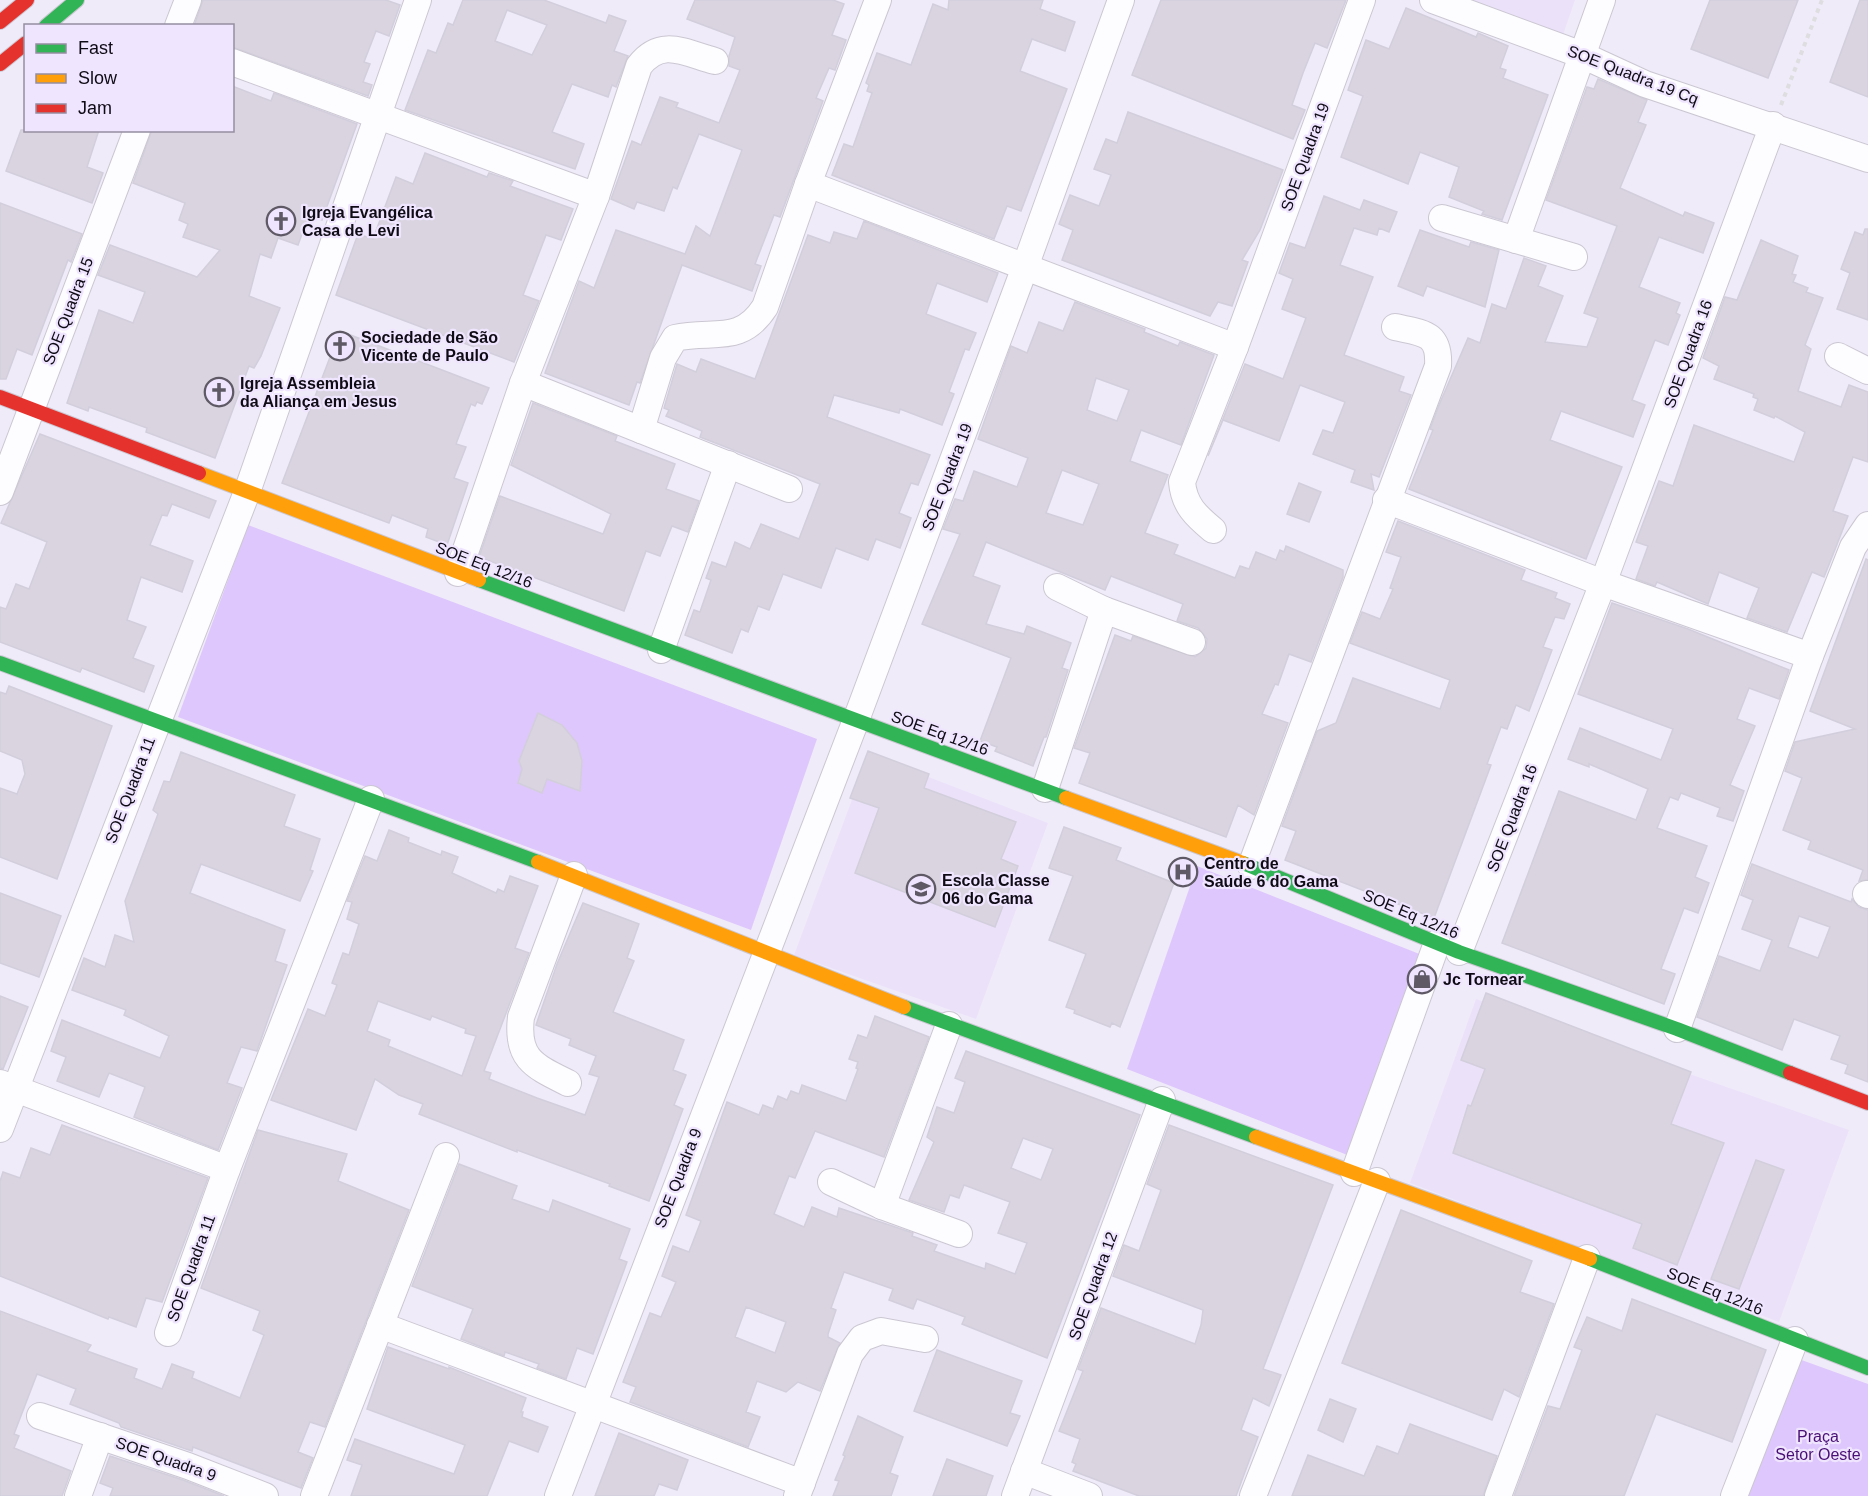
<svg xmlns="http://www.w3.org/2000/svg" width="1868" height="1496" viewBox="0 0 1868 1496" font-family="Arial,sans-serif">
	<rect width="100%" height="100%" fill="#f0ebf9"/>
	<g fill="#ebe2fa">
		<path d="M1468,0h107l-12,35z"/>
		<path d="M869,754l179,69 -72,196 -182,-64z"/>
		<path d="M1476,999l373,131 -70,192 -369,-139z"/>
	</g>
	<g fill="#dec7fc">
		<path d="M248,525l569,214 -66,191 -573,-213z"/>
		<path d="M1197,866l225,89 -72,201 -223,-87z"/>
		<path d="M1796,1358l72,26v112h-123z"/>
	</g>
	<g fill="#d9d4e0" stroke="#d3cedb" stroke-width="1.5" fill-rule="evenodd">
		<path d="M203,0h183l14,5 -11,31 -13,-5 -12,31 6,2 -7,18 9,3 -4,11 -136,-49v-21h-38z"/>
		<path d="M463,0h81l62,23 3,-8 17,6 -12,30 14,5 -12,31 -4,-2 -4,12 -36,-13 -20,48 32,12 -9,25 -170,-59 23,-60 8,3 12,-30 5,2zM507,10l40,15 -15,30 -37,-14z"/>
		<path d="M695,0h138l11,4 -12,31 14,5 -11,30 -6,-2 -13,30 7,3 -43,116 -6,-2 -19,49 6,2 -9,25 -70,-26 -42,118 -3,-1 -8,23 -84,-32 34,-92 15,7 22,-58 69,24 11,-28 14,10 32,-86 -43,-16 -22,55 -4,-2 -9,24 -27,-9 -3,7 -23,-10 21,-58 9,4 19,-48 18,6 -2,4 43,16 21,-53 -11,-4v-10l6,-19 -48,-18z"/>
		<path d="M949,0h94l-3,9 35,13 -10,29 -33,-12 -12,32 47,18 -46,122 -14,-5 -13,33 -162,-64 12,-31 9,3 19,-54 -5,-2 2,-6 -3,-2 11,-30 34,12 22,-61 15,6z"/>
		<path d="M1161,0h185l-19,48 -12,-5 -12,30 -11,32 13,5 -12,29 -161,-64z"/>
		<path d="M1710,0h88l-30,78 -77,-29z"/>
		<path d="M1860,0h8v97l-38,-15z"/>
		<path d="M1406,8l70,29 2,-4 30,13 -8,22 6,2 -3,8 45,17 -46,125 -20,-6 2,-3 -35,-14 10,-30 -39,-15 -12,32 -67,-27 22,-61 -15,-6 18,-50 23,9z"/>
		<path d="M1598,79l49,21 -9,22 8,3 -26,63 63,28 2,-4 29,11 -11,30 -44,-16 -20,50 41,16 -4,10 4,2 -12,30 -13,-5 -23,60 13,5 -12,32 -72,-26 -11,29 72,27 -36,92 -177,-70 24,-59 -3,-1 9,-24 29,-67 12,5 12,-39 14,5 18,-51 22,8 -8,20 25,10 -18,46 42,5 11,-29 -14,-5 33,-87 -71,-26 41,-113 7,2z"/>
		<path d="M232,86l39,15 3,-8 83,31 -35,96 -13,-5 -11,30 -20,-7 -7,20 -11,-4 -11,42 31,12 -19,48 -7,12 -5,-2 -34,92 -69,-26 1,-4 -58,-21 -1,4 -21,-8 32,-93 34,13 12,-31 -47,-17 12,-30 87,32 23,-27 -37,-13 5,-13 -9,-4 6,-17 -52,-20 19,-53h80z"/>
		<path d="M1128,112l155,58 -23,60 -18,30 6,2 -16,44 -14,-4 -8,14 -148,-56 11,-30 -14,-6 11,-29 29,11 12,-31 -17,-6 12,-30 11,4z"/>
		<path d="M21,130h78l-12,37 16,6 -11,30 -86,-32z"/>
		<path d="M425,153l62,24 2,-4 24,8 -3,5 63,23 -12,31 -15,-5 -23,60 16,6 -25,61 -178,-67 22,-61 15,5 23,-62 17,7z"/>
		<path d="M1324,196l36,14 4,-10 33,12 -8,20 -10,-4 -2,7 -23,-7 -14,37 33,12 -29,78 60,22 -5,14 12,4 -32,82 -8,-3 3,16 -23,-8 4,-12 -42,-16 10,-24 10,3 12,-31 -45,-17 -21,56 -56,-21 -15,36 37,-92 38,15 23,-61 -24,-9 11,-30 -14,-6 11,-30 15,5z"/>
		<path d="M0,203l82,31 -11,28 -3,-2 -36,95 -15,-6 -11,30h-6z"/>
		<path d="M864,221l134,52 -11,29 -50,-19 -11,31 50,19 -7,17 -4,-1 -16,43 5,2 -12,31 -42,-16 -1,4 -65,-18 -7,22 103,38 -12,30 -7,-2 -12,30 12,5 -11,30 -24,-9 -8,21 -32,-12 -15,40 -38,-14 -14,36 -11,-4 -10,26 -7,-3 -9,24 -47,-18 9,-25 6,2 11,-32 -5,-2 6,-16 14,5 9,-25 15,7 11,-25 38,15 21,-55 -120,-47 2,-6 -36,-15 3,-6 -5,-2 13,-44 19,8 5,-13 54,20 53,-144 22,8 4,-11 23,7z"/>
		<path d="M1865,229h3v91l-31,-11 13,-36 -9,-4 14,-37 8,3z"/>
		<path d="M1420,230l49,17 2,-5 28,8 -14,57 -58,-21 -4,10 -25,-10z"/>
		<path d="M1761,240l37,16 -6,18 4,1 -3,7 15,6 -2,4 17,6 -18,47 6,4 -13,42 43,16 8,-22 19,7v70l-15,-5 -20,54 15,5 -12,31 -12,30 -12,-5 -25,60 -40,-14 12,-30 -40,-16 -11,32 -51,-22 -2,4 -19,-7 12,-33 -12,-4 23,-61 14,5 21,-61 100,37 11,-30 -30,-16 -1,2 -20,-8 4,-11 -5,-2 1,-3 -40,-15 5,-13 -16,-8 22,-61 12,3z"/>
		<path d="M1075,302l70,27 -1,3 34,14 2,-4 34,13 -33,90 -40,-15 -11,31 38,14 -23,58 33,12 -4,9 61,24 5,-12 9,3 7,-17 20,8 4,-10 4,2 2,-6 57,24v7l-32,85 -22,-8 -11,31 -3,-1 -13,30 26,9 -34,92 -16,-10 -12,32 -147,-54 11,-30 -16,-5 41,-113 16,6 2,-5 62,21 11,-9 1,-9 -9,-11 -21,-7 6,-17 -72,-28 -6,14 -119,-48 -13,34 27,10 -14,38 38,10 3,-8 44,17 -9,25 6,2 -22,67h-2l-11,29 -38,-15 2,-4 -17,-6 31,-83 -89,-34 38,-90 -17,-5 12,-30 8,2 11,-30 43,16 11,-29 -50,-19 33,-93 16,7 12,-31 24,9zM1096,378l33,12 -12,31 -30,-11zM1062,470l37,14 -16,41 -37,-12z"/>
		<path d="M340,331l149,57 -7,16 -5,-2 -2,4 -4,-2 -15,40 10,3 -12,31 14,5 -21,62 -21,-8 2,-8 -36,-14 -3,8 -107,-40z"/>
		<path d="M533,403l84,33 -2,5 60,23 -9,25 33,12 -11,31 -16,-6 -12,30 -14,-5 -22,60 -145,-54 21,-61 103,38 8,-20 -100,-49z"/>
		<path d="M40,434l176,67 -7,17 -37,-14 -5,12 -5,-1 -12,30 43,16 -11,31 -41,-15 -14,43 19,7 -13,31 21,8 -10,26 -62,-24 -2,4 -80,-30v-35l6,2 10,-25 13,5 18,-47 -46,-19z"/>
		<path d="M1299,483l22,9 -12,30 -22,-8z"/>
		<path d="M1398,521l127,49 -4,10 36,13 -2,5 15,6 -6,15 -9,-2 -12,30 9,3 -23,61 -13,-6 -9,24 -6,-2 -14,37 4,1 -57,153 -149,-58 11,-29 -14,-5 35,-95 19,-8 17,-45 87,31 10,-29 -100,-37 12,-31 18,7 13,-30 -3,-1 11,-31 -15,-5z"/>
		<path d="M1866,559l2,1v320l-9,1 4,-11 -55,-21 3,-8 -28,-11 19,-52 -17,-7 10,-29 60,-13 -45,-18z"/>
		<path d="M1612,603l76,26 101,41 -10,29 -30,-11 -12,31 18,7 -25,59 14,6 -11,30 -16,-5 3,-8 -39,-15 -3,7 -8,-3 -13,31 50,18 -12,31 14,6 -11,30 -14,-5 -23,61 14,5 -11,30 -162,-61 57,-152 77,29 12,-31 -59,-25v3l-21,-8 12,-31 81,32 12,-31 -95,-35z"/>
		<path d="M9,686l103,40 -55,153 -57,-22v-69l17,6 8,-20 -3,-14 -22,-9v-59l6,2z"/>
		<path d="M538,713l24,12 15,18 5,18 -2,30 -33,-12 -5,14 -24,-10 4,-14 -3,-8z"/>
		<path d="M868,751l61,23 -5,14 92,34 -15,37 17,7 -23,61 -140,-54 24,-65 -29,-10z"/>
		<path d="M181,752l114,43 -11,31 36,13 -10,31 3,1 -13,30 -99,-37 -11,29 95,37 -10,31 12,4 -30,86 -16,-4 -14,36 15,5 -24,62 -84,-33 11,-30 -36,-14 -10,24 -42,-16 9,-24 -15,-6 11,-31 98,38 9,-22 -45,-21 2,-5 -54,-20 12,-32 21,9 10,-32 19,7 -9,-41 33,-87 -5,-4 11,-29 6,1z"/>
		<path d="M1064,827l57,21 -5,12 58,23 -54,144 -8,-4 -2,4 -36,-14 1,-3 -9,-3 20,-53 -37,-14 24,-64 -24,-8z"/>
		<path d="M389,830l20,8 -1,4 33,13 1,-4 16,6 -6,16 44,20 2,-4 6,3 6,-16 28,10 -23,62 14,5 -45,118 7,2 -2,6 48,19 48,17 14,-38 -10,-3 7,-18 -27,-11 2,-6 -35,-14 21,-61 26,-61 56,21 -12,34 7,3 -21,51 71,28 -11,30 13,5 -12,30 9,4 -34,92 -40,-15 1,-2 -93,-34v2l-98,-38 4,-10 -24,-9 -24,-16 -19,51 -85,-30 37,-91 17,7 12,-31 -5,-2 11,-30 6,2 10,-31 -12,-5 5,-17 -5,-1 18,-45 12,5zM378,1001l52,19 2,-4 34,13 -1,4 11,3 -14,40 -74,-30 2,-6 -23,-9z"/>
		<path d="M1752,864l99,38 1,-3 7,8 9,3v172l-23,-9 3,-8 -17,-6 9,-23 -46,-17 -12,31 -85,-33 22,-61 41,15 12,-31 -30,-11 11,-29 -12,-5zM1799,916l31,11 -12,31 -30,-11z"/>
		<path d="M0,893l61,23 -22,61 -39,-14z"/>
		<path d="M1486,993l205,79 -20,52 53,19 -47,122 -44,-17 9,-24 -189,-71 15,-48 3,1 14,-37 -24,-9z"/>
		<path d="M0,996l28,11 -25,62 -3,-1z"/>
		<path d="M875,1016l54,21 -45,120 -69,-26 -20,47 -6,-2 -15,38 30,13 8,-20 25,10 2,-9 74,25 -1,3 25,9 -3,6 51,18 1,-6 29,11 12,-31 -29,-10 12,-31 -46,-17 -5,13 -9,-3 -6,17 -35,-12 25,-58 -7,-5 10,-30 17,6 11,-31 -10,-4 11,-27 174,64 -93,243 -85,-34 3,-7 -48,-18 -4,10 -24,-9 4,-11 -49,-17 -13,36 5,2 -8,24v3l12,6 -20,48 -22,-9 -12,10 -29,-11 -11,31 14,5 -12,30 -118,-45 6,-15 -13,-5 27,-69 11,4 15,-35 -14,-6 11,-30 16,6 12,-31 -15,-6 41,-113 32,13 4,-10 10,4 5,-13 9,4 4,-9 8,3 3,-9 44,16 12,-32 -2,-1 2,-6 -9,-3 9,-24 9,3zM1023,1138l30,11 -12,31 -30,-12zM746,1307l40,15 -11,31 -40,-16z"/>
		<path d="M62,1125l146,53 -46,124 -16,-4 -10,29 -27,-10 -1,2 -108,-43v-95l3,-9 17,6 11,-30 19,7z"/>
		<path d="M1169,1125l164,60 -70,184 18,6 -12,31 -16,-8 -12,32 17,7 -22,59h-97l-66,-25 3,-7 -4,-2 8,-23 -21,-8 24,-60 -5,-2 23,-61 94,36 6,-19 2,-15 -90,-34 11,-31 15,6 22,-61 -14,-6z"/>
		<path d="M258,1130l89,24 -9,27 71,29 -84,217 -15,-5 -12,30 15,6 -12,30 -108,-41 -1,4 -71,-24 -2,-4 -49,-19 6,-15 -39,-15 -23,60 5,2 -5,12 57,23 -9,25h-62v-185l91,34 -4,6 50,18 -3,9 28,11 10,-25 22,8 -2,6 48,20 24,-63 -11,-5 7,-19 -59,-23z"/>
		<path d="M1756,1160l28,10 -45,119 -28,-10z"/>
		<path d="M459,1164l58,22 -5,13 37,13 4,-12 77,29 -11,30 8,3 -34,92 -16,-6 -11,31 -29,-11 2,-4 -34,-12 -1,4 -43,-17 12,-30 -61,-23z"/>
		<path d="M1401,1210l131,51 -12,31 34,12 -35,93 -15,-8 -12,31 -150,-57z"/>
		<path d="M1632,1299l134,51 -34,92 -76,-28 -32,82h-110l34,-90 12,3 22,-59 -8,-3 13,-30 35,14z"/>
		<path d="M388,1347l61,22v-2l77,31 -5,14h2l-1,5 26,10 -10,25 -29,-11 -22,55h-136l11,-31 -15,-5 8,-21 99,35 11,-29 -98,-36z"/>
		<path d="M937,1350l85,31 -12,32 10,3 -13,30 -93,-35z"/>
		<path d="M1330,1399l26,10 -13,33 -25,-12z"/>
		<path d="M858,1416l45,21 -13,36 8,3 -7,20h-58l6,-15 -4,-1 10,-24 -2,-1z"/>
		<path d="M1410,1424l87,32 -14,40h-191l16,-41 56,21 13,-30 21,8z"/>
		<path d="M619,1433l69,27 -11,30 -18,-6 -5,12h-59z"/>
		<path d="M110,1456l73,24 41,16h-114l3,-8 -13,-5z"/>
		<path d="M947,1459l46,17 -7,20h-53z"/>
	</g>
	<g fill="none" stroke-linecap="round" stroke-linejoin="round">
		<g stroke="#cbc7d2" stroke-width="28">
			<g id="street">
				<path d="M1433,0l149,55 63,29 223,75"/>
				<path d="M178,26l10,-26"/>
				<path d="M232,62l364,134"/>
				<path d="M808,184l427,163"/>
				<path d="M1442,218l132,39"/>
				<path d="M1516,240l86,-240"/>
				<path d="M1838,356l30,15"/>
				<path d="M523,383l266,106"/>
				<path d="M641,430l22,-72 12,-20c37,-9 65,8 90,-31l43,-123 70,-184"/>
				<path d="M0,492l137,-362"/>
				<path d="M1386,500l217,83 207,73"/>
				<path d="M1213,530c-17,-14 -29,-25 -31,-48l53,-135 127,-347"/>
				<path d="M458,573l65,-190 73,-187 43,-130c22,-29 46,-13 76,-5"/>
				<path d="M1057,587l47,23"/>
				<path d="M661,650l67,-186"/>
				<path d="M1045,789l59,-179 88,32"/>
				<path d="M1251,866l187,-500c2,-34 -16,-33 -43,-39"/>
				<path d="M1866,894l2,1"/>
				<path d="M1459,952l144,-369 170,-458"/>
				<path d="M1677,1029l133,-373 43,-109 15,-22"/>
				<path d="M0,1083l227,86"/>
				<path d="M568,1083c-34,-17 -52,-24 -47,-66l53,-142"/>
				<path d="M0,1129l247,-637 171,-492"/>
				<path d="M1354,1173l83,-230"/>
				<path d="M831,1182l51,24 77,28"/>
				<path d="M882,1206l67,-181"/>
				<path d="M380,1325l422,158"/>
				<path d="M168,1333l59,-164 144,-370"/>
				<path d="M40,1416l148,50 77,30"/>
				<path d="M1024,1471l65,25"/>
				<path d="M78,1496l22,-60"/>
				<path d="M314,1496l132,-340"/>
				<path d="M558,1496l298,-776 169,-453 96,-267"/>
				<path d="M797,1496l53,-142 12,-16 19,-7 44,8"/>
				<path d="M1015,1496l147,-396"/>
				<path d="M1253,1496l124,-315"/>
				<path d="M1498,1496l89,-238"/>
				<path d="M1734,1496l61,-156"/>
			</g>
		</g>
		<g stroke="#cbc7d2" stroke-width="16">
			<g id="fast">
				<path d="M46,26l31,-26"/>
				<path d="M479,580l587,218"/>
				<path d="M0,663l538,199"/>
				<path d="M1243,863l216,89 218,77 113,44"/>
				<path d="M904,1007l352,130"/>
				<path d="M1590,1259l278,109"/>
			</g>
		</g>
		<g stroke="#cbc7d2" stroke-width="16">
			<g id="slow">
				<path d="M199,473l280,107"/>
				<path d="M1066,798l177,65"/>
				<path d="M538,862l366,145"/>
				<path d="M1256,1137l334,122"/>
			</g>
		</g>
		<g stroke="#cbc7d2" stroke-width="16">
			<g id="jam">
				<path d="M0,22l27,-22"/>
				<path d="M0,64l26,-21"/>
				<path d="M0,397l199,76"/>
				<path d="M1790,1073l78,30"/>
			</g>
		</g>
		<path stroke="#dedde0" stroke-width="4" stroke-dasharray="4.5 4.5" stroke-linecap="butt" d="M1781,105l41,-105"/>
		<use href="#street" stroke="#fdfcfe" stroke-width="26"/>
		<use href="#fast" stroke="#30b455" stroke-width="14"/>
		<use href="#slow" stroke="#ff9f0a" stroke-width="14"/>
		<use href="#jam" stroke="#e5322d" stroke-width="14"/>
	</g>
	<defs>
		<g id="church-ring" transform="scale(1.5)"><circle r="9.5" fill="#efe5ff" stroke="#5e5965" stroke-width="1.5"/><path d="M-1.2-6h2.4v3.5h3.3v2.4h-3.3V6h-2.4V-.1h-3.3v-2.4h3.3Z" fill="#5e5965"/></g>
		<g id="hospital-ring" transform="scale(1.5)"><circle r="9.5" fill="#efe5ff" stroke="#5e5965" stroke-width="1.5"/><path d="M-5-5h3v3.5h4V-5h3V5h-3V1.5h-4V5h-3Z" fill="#5e5965"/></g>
		<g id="school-ring" transform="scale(1.5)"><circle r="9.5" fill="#efe5ff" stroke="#5e5965" stroke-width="1.5"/><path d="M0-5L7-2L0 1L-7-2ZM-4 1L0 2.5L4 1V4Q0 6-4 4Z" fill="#5e5965"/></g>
		<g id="shop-ring" transform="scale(1.5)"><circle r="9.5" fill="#efe5ff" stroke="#5e5965" stroke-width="1.5"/><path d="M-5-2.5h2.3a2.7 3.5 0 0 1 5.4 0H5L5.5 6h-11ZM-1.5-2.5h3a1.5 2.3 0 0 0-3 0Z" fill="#5e5965"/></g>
	</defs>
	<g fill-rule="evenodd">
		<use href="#church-ring" x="281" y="221"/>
		<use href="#church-ring" x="340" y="346"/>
		<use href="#church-ring" x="219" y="392"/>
		<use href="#hospital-ring" x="1183" y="872"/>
		<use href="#school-ring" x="921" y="889"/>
		<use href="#shop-ring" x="1422" y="979"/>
	</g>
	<g text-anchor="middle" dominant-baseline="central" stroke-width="4.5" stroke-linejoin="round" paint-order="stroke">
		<g font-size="16" fill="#0f0b15" stroke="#efe5ff">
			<text transform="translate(1633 75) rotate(21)">SOE Quadra 19 Cq</text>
			<text transform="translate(1305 157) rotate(-70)">SOE Quadra 19</text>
			<text transform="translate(68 311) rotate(-69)">SOE Quadra 15</text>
			<text transform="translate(1688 354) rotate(-70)">SOE Quadra 16</text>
			<text transform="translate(947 477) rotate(-69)">SOE Quadra 19</text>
			<text transform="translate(484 565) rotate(21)">SOE Eq 12/16</text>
			<text transform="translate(940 733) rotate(20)">SOE Eq 12/16</text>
			<text transform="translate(130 790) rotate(-69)">SOE Quadra 11</text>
			<text transform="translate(1512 818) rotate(-69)">SOE Quadra 16</text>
			<text transform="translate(1411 914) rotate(23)">SOE Eq 12/16</text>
			<text transform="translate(678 1178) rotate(-69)">SOE Quadra 9</text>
			<text transform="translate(191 1268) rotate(-70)">SOE Quadra 11</text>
			<text transform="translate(1093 1286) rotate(-70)">SOE Quadra 12</text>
			<text transform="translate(1715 1291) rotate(22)">SOE Eq 12/16</text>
			<text transform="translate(166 1459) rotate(19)">SOE Quadra 9</text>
		</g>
		<g font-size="16" font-weight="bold" fill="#0f0b15" stroke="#efe5ff" text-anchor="start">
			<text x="302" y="212">Igreja Evangélica<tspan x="302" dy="18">Casa de Levi</tspan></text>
			<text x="361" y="337">Sociedade de São<tspan x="361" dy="18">Vicente de Paulo</tspan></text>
			<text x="240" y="383">Igreja Assembleia<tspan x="240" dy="18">da Aliança em Jesus</tspan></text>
			<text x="1204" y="863">Centro de<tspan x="1204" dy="18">Saúde 6 do Gama</tspan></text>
			<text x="942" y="880">Escola Classe<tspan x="942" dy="18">06 do Gama</tspan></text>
			<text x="1443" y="979">Jc Tornear</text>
		</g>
		<g font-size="16" fill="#490f75" stroke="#efe5ff">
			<text x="1818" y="1436">Praça<tspan x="1818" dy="18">Setor Oeste</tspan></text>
		</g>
	</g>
	<rect x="24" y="24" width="210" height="108" fill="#efe5ff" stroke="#958ea1" stroke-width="1.5"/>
	<rect x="36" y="44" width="30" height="9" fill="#30b455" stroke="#958ea1" stroke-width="1.5"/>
	<text x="78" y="54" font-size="18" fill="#0f0b15">Fast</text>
	<rect x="36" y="74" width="30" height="9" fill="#ff9f0a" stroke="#958ea1" stroke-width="1.5"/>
	<text x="78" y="84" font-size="18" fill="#0f0b15">Slow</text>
	<rect x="36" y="104" width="30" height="9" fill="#e5322d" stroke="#958ea1" stroke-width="1.5"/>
	<text x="78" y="114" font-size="18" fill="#0f0b15">Jam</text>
</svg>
